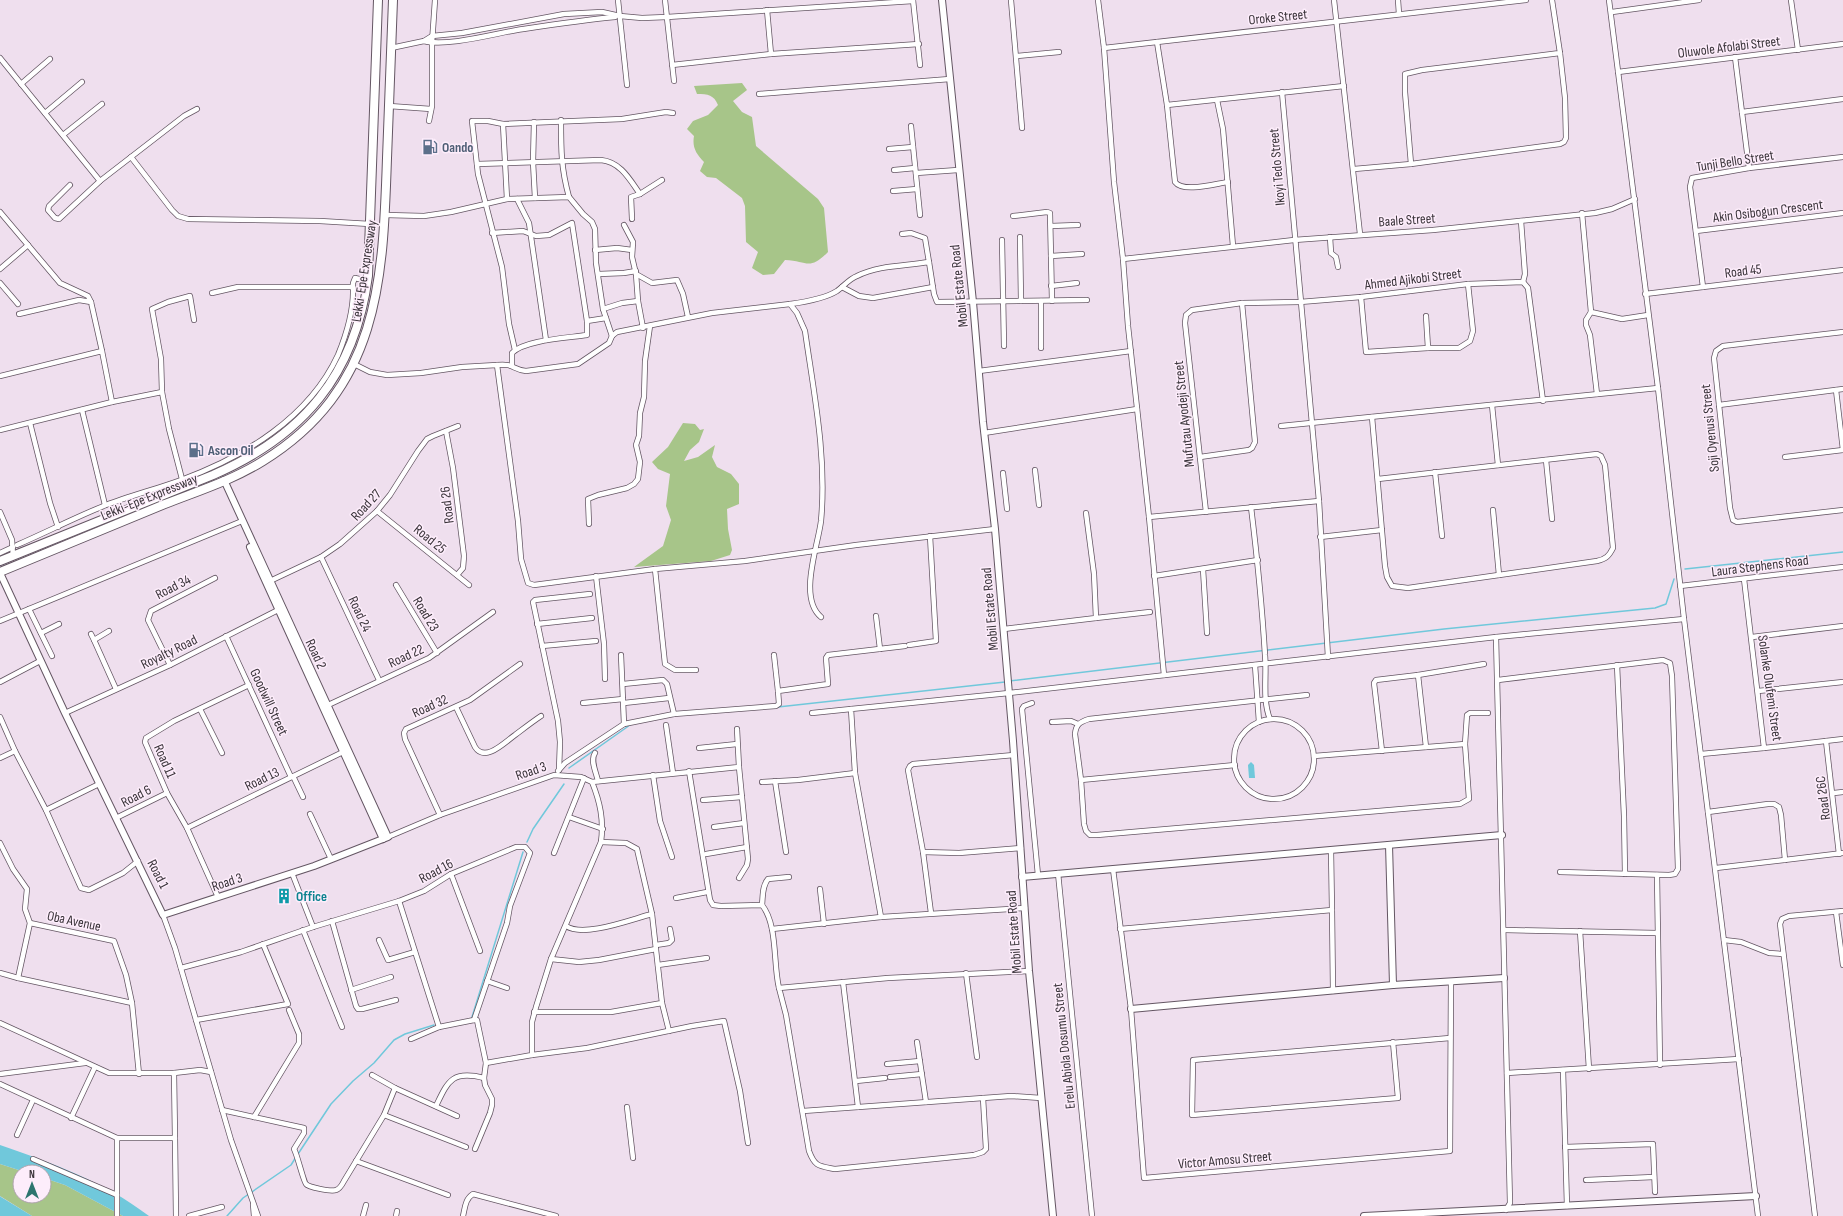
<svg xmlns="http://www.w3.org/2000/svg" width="1843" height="1216" viewBox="0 0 1843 1216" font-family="'Sofia Sans Condensed',sans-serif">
	<rect width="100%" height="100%" fill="#efdfee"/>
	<g fill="#a7c589">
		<path d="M742,83l5,7 -14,11 9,11 10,5 4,29 62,53 6,9 4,44c-19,19 -20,9 -43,8l-11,14 -11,1 -11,-7 6,-16 -12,-10 -1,-36 -3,-8 -26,-20 -9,-1 -7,-6 4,-9c-8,-8 -12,-15 -10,-26l-7,-7 6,-8 15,-6 10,-10c-4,-10 -10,-11 -21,-11l-3,-8z"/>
		<path d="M683,423l12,1 5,6 4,-1 -5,13 -9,8 -6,11 14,-4 17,-12 -3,12 5,10 14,7 8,10v20l-12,5 1,20 4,21 -2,5 -19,6 -77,6 29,-21 8,-26 -5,-14 4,-32 -12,-5 -6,-7 16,-15z"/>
		<path d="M0,1164l25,8h-5v24h24v-18l21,7 58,31h-91l-32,-20z"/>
	</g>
	<g fill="#70c8db">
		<path d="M1251,762l3,3 1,13h-6l-1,-13z"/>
		<path d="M0,1145c54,19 103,36 149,71h-26l-58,-31 -21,-7v-6h-19l-25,-8z"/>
		<path d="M0,1196l1,1 31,19h-32z"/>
	</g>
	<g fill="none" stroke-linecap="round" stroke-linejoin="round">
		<g stroke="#70c8db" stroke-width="1.5">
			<path d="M1685,569l158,-17"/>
			<path d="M1009,681l435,-52 211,-21 11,-4 8,-25"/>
			<path d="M778,707l227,-25"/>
			<path d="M569,768l61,-43"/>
			<path d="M527,842l6,-13 31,-45"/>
			<path d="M472,1017l51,-165"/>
			<path d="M298,1154l33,-50 22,-23 21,-18 20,-23 11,-6 29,-9"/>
			<path d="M227,1216l16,-18 48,-33 5,-8"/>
		</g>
		<g stroke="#645663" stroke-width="6">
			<g id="street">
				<path d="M618,0l9,85"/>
				<path d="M665,0l9,81"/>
				<path d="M913,0l7,65"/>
				<path d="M1011,0l11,128"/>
				<path d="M1098,0l6,48 10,134 9,77 5,67 21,191 15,158"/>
				<path d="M1334,0l26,234"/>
				<path d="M1398,0l1,14"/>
				<path d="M1609,0l49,388 26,231 74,597"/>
				<path d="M1791,0l7,50"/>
				<path d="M767,10l4,44"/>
				<path d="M1612,12l87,-12"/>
				<path d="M424,41c22,6 69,-7 93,-11 33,-5 65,-10 98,-13"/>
				<path d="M1157,42l10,63 177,-19"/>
				<path d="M391,48l33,-7 8,-5 30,-3 102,-19 38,-2 18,4 22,2 25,-1 246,-16"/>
				<path d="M1104,48l422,-48"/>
				<path d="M1017,56l42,-4"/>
				<path d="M1735,57l14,111"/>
				<path d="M0,58l100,123"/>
				<path d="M672,65l99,-11 148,-10"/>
				<path d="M1618,72l225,-28"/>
				<path d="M21,84l29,-25"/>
				<path d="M1282,92l37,409 9,156"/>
				<path d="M759,94l191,-15"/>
				<path d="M1217,100l6,29 10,117"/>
				<path d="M1167,105l8,77c8,11 39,2 53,0"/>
				<path d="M389,106l42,3"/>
				<path d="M1742,112l101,-13"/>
				<path d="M45,113l37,-31"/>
				<path d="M561,120c0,30 0,48 8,77"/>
				<path d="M429,121l3,-15v-63l3,-43"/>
				<path d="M534,122l-1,40 2,36"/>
				<path d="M503,124l4,75"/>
				<path d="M911,126l9,89"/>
				<path d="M63,135l39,-31"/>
				<path d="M889,149l24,-2"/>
				<path d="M131,157l41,53 6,6 10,3 132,2 50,3"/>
				<path d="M477,164l124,-4c20,2 29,20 39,34l-9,3 1,22"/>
				<path d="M1411,164l-6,-72v-18l17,-4 138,-17 -8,-53"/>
				<path d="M1354,169l57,-5 149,-20 4,-2 2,-4 -1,-40 -5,-45"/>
				<path d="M894,170l21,-2"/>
				<path d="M916,173l42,-3"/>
				<path d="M70,185l-21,21 -1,4 7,8 4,1 41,-38 84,-65 13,-7"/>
				<path d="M893,191l24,-2"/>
				<path d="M640,194l22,-14"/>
				<path d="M517,199l12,24 17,117"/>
				<path d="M0,212l60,71 28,13 3,6"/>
				<path d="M1582,213l9,99 31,7 26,-4"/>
				<path d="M386,215l38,1 27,-4 56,-13 62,-2 14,17 9,8 3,7 1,34 7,46 9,27"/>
				<path d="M1013,216l34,-4 3,1 2,88"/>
				<path d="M1521,221l4,53 -2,8"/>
				<path d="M624,225l9,17 -1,15 4,17 2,27 5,27"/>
				<path d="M1051,226l27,-1"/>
				<path d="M1696,231l147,-18"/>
				<path d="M492,233l31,-2 13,5 13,-1 23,-12 15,98"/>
				<path d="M902,234l9,-1 14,5 4,24"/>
				<path d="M1020,237l1,64"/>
				<path d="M1330,237l1,16 5,4 2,10"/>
				<path d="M1002,240l2,106"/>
				<path d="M595,250l22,-2 15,2"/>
				<path d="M1051,256l31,-2"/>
				<path d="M1123,259l171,-19 139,-10 162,-17 17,-4 23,-10"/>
				<path d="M0,269l28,-24"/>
				<path d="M599,274l25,-1 12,-2"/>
				<path d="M636,274l16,9 25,-3 6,14 5,23"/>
				<path d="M0,283l18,21"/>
				<path d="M1051,286l26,-3"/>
				<path d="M842,287l17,9 14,2 60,-11"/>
				<path d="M1703,287l-13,-100 2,-9 57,-10 94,-11"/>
				<path d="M212,293l26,-6h115v-4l2,-5 12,3"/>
				<path d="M1645,294l198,-24"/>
				<path d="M1361,297l5,55 62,-4h31l11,-7 3,-10 -5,-47"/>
				<path d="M1041,301v47"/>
				<path d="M790,304c15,-2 34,-5 47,-13 7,-5 12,-12 20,-15 22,-11 48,-10 72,-14l5,32 3,8 150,-2"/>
				<path d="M603,309l19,-6 16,-2"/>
				<path d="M1591,312l-5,8v5l4,10 7,59"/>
				<path d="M19,314l60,-14 12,2 11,49"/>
				<path d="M1426,316l2,32"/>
				<path d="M1843,332l-120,14 -7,5 -2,7 16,150 3,12 4,2 106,-12"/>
				<path d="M515,350l-6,-26 -7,-57 -24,-93 -6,-53h16l15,3 119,-5 44,-7 7,1"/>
				<path d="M354,364l16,8 17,3 34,-2 41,-6 35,-2 21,156 3,38 7,24 6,2 121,-16"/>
				<path d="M497,365c17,-2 16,5 29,6l52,-7 31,-21 3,-7 5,-4 95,-19 78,-9 7,9 8,18c9,63 22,126 16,190 -3,25 -23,77 0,96"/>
				<path d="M512,365v-12c12,-13 56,-15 75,-18v-14l19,-3"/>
				<path d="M979,371l152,-20"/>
				<path d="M0,376l102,-25 10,51"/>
				<path d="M1836,390l7,60"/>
				<path d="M162,392l-1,-33 -9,-50 16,-7 22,-6 4,24"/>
				<path d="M1492,405l6,60"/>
				<path d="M1719,405l124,-16"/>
				<path d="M82,410l23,95"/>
				<path d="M1372,417l13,149 2,11 5,9 16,2 189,-27c9,-2 12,-5 16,-13l-8,-83 -4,-9 -4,-2 -219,25"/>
				<path d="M30,423l20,80 8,24"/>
				<path d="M1281,426l377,-38"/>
				<path d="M0,430l112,-28 50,-10 7,37 13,50"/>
				<path d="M446,431l7,37 11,88 -1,12 -6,7"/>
				<path d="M984,433l153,-24"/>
				<path d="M1200,457l49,-7 3,-2 3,-6 -13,-139"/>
				<path d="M1785,457l58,-7"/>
				<path d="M1546,460l6,59"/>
				<path d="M1035,470l4,35"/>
				<path d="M1435,472l7,64"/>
				<path d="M1003,473l4,36"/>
				<path d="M1251,507c6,49 11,98 14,148 2,20 -3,45 5,64"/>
				<path d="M1493,510l6,65"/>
				<path d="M377,511l92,74"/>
				<path d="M0,512l12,28 1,16"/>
				<path d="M1206,512l-21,-189 1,-8 6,-5 50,-7 58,-1 61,-5 107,-13 55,-2 5,6 15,113"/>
				<path d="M1149,517l170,-16"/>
				<path d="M589,524l-1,-25 10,-4 29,-7 7,-4 4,-5 2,-17 -4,-17 3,-9 1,-23 4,-16 1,-36 5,-35"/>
				<path d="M1320,537l62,-7"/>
				<path d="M17,545c30,-13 59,-28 89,-40 24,-9 50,-16 75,-25 63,-23 128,-62 157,-125 9,-22 16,-44 15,-68"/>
				<path d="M0,553l13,-6"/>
				<path d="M321,557l58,123"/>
				<path d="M1203,569l4,64"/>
				<path d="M596,576l8,68 1,35"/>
				<path d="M1154,576l104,-16"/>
				<path d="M1744,579l20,169 79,-9"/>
				<path d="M270,581l51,-24 19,-13 37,-33 13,-16 28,-44 9,-12 6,-3 25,-10"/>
				<path d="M396,585l41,68"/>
				<path d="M1680,586l163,-19"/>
				<path d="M29,609l23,47"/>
				<path d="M876,616l4,33"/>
				<path d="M1096,618l54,-6"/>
				<path d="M0,621l242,-100"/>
				<path d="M537,624l55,-6"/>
				<path d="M1004,629l92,-11 -2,-44 -8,-61"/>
				<path d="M109,631l-15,9 22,49"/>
				<path d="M41,633l18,-9"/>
				<path d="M91,634l3,6"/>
				<path d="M226,636l65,141"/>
				<path d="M1496,637l14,566 -4,7"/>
				<path d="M1752,637l91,-11"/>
				<path d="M909,645l27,-4 -6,-105"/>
				<path d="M542,646l54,-5"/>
				<path d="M621,655l3,69"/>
				<path d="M774,655l4,36"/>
				<path d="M170,665l-22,-45 3,-9 64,-33"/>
				<path d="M1255,665l4,57"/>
				<path d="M1617,665l7,151 1,58"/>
				<path d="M696,670h-21l-10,-6 -10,-95 90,-8 111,-16 139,-16"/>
				<path d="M1418,675l66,-11"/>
				<path d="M1498,680l165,-20 7,3 2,13 6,193 -3,5 -6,1 -109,-3"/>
				<path d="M0,682l40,-21"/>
				<path d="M1758,691l85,-9"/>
				<path d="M1307,695l-218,24c-9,3 -13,5 -14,15l6,46 3,44 2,7 4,4h7l363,-31 9,-5 -4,-55 2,-29 3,-2h18"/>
				<path d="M583,703l40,-4"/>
				<path d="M624,703l45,-5"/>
				<path d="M1032,703l-8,3 -2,3 16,166"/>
				<path d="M326,706l103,-48 64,-46"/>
				<path d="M456,707l19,40c10,16 30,-5 40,-12 8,-6 17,-13 26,-19"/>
				<path d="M200,709l22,44"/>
				<path d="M65,713l105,-48 110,-56"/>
				<path d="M812,713l39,-4"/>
				<path d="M674,714l102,-8 3,-2 -1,-13 50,-7 -2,-26 2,-3 77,-9"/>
				<path d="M0,717l15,34 31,59 35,78 8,2 34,-17 15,-12"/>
				<circle cx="1274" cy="759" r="40"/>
				<path d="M1052,722l19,-1 7,3"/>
				<path d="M666,725l7,48"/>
				<path d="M1826,741l13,113"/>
				<path d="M699,748l38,-4"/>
				<path d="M1382,751l-8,-68 2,-3 42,-5 8,72"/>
				<path d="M595,753c-5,7 1,19 3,28"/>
				<path d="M1701,754l63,-6"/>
				<path d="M1314,756l151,-12"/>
				<path d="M0,758l15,-7"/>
				<path d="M739,767l9,92 -1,6 -8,13"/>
				<path d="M559,770l1,-28 -2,-21 -25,-119 2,-2 55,-6"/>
				<path d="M558,771l7,-8 59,-39 50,-10 -7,-30 -4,-4 -40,4"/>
				<path d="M689,771l21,129 3,5 8,1 41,-1c16,20 11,59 17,83"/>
				<path d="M653,775l7,46 12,36"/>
				<path d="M293,776l10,21"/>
				<path d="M1081,780l154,-15"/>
				<path d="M775,781l11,71"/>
				<path d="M592,782l147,-15 -2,-38"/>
				<path d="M762,782l36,-2 57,-7"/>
				<path d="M1834,793l9,-1"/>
				<path d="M703,800l39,-3"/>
				<path d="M46,810l53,-26"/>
				<path d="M1708,812l60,-8h6l5,3 2,8 4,45"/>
				<path d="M310,814l21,45"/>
				<path d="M440,815l-35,-76 -1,-6 2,-4 64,-29 50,-36"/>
				<path d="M569,817l34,12"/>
				<path d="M116,818l51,-25"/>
				<path d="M714,827l30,-4"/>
				<path d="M187,828l158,-77"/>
				<path d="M388,837l52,-22 114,-40 27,2 11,5c8,20 12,38 9,60l-50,117 -15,48 -4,15v33l-46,8"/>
				<path d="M0,843l13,26 14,20 -2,20 5,14 -12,55 114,25 7,71"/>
				<path d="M923,852l36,1 62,-5"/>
				<path d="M554,853l30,-75"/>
				<path d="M706,854l41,-7"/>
				<path d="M1716,868l127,-15"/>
				<path d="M1113,869l18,140 13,169 306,-27 1,-169"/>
				<path d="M292,873l21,54"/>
				<path d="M1058,873l34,343"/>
				<path d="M451,874l29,77"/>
				<path d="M1657,875l3,190"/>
				<path d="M820,889l4,35"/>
				<path d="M218,897l-31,-69 -20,-35 -22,-51 1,-4 28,-17 75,-36"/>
				<path d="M676,898l31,-6"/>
				<path d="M399,901l40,126 35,-7h3l1,5 8,38 -2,15 1,7 7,14v6l-2,8 -15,36"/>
				<path d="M762,905c1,-9 0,-19 6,-26l21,-2"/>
				<path d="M1332,910l1,81"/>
				<path d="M1836,912l7,53"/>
				<path d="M931,913l-8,-61 -15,-82 2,-4 3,-2 101,-9"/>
				<path d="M163,915l12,33 56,192 27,76"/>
				<path d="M881,917l-26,-144 -4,-64 158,-16 487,-56 188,-18"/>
				<path d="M332,921l24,85 2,3h4l34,-9"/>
				<path d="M30,923l84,18 12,34 6,28"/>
				<path d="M566,926c18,12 66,-7 86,-12"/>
				<path d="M772,929l109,-12 144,-9"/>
				<path d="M1120,929l212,-19 -1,-60"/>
				<path d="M303,930l39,97"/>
				<path d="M1505,930l152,3"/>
				<path d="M1580,931l9,138"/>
				<path d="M379,940l9,20 27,-8"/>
				<path d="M1724,940l17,2 28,11 14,1"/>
				<path d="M656,945l13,-2 3,-3 -2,-11"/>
				<path d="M551,959l28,3 20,-2 57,-11"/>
				<path d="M658,965l49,-7"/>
				<path d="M181,968l60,-16 72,-25 86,-26 25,-10 27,-17 65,-27h9l5,6 -20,53 -3,17 -33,97"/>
				<path d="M0,973l18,5"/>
				<path d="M966,973l11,84"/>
				<path d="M487,981l20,7"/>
				<path d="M843,982l15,125"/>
				<path d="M351,990l40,-13"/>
				<path d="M662,1003l7,28"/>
				<path d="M534,1012h77l51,-9 -10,-89 -15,-65 -11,-6 -25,-1"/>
				<path d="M196,1020l92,-16 -25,-60"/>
				<path d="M0,1023l109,50h65l26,-3 11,2"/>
				<path d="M411,1039l28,-12"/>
				<path d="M917,1042l9,60"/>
				<path d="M1393,1042l5,56 -206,17 1,-55 257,-22"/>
				<path d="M532,1055l55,-7 105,-22 32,-5 16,70 8,52"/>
				<path d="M887,1064l33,-3"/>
				<path d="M1563,1070l4,136"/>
				<path d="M1507,1073l232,-14"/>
				<path d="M0,1074l85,-11"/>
				<path d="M372,1075l23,13"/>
				<path d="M890,1077l32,-3"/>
				<path d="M856,1081l29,-3"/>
				<path d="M0,1084l117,54h58l-1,-65"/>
				<path d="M983,1098l3,51 -3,3 -9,3 -139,14c-16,-3 -20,-2 -26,-18l-23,-136 -7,-27 109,-10 141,-7"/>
				<path d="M436,1106c12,-25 16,-36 48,-28"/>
				<path d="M627,1107l6,51"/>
				<path d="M222,1110l82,18v5l-10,16c3,5 10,34 12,35 2,3 25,8 30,6 4,-1 6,-5 8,-9l40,-66 11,-27 62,28"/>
				<path d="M803,1111l208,-15 30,2"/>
				<path d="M384,1115l82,32"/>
				<path d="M254,1117l45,-74v-9l-10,-24"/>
				<path d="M71,1118l24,-51"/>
				<path d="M17,1135l16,-35"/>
				<path d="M175,1138l1,78"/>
				<path d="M1565,1147l88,-3 2,48"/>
				<path d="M33,1159l84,36"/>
				<path d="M356,1161l92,34"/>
				<path d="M1586,1180l68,-3"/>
				<path d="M253,1204l1,12"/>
				<path d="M117,1216v-78"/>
				<path d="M189,1216l33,-9"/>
				<path d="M363,1216l3,-11"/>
				<path d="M396,1216l1,-5"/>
				<path d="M463,1216c2,-8 2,-17 10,-22l83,22"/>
				<path d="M1815,1216l-35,-292 2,-5 7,-3 54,-5"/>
			</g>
		</g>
		<g stroke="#645663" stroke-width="8">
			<g id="secondary">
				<path d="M942,0l31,302 10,120 12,107 18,212 16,230 24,245"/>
				<path d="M250,547l133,292"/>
				<path d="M0,573l65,140 98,202 151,-49 74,-29 -164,-357"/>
				<path d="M1389,845l4,140 111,-7"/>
				<path d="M1022,877l480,-42"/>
				<path d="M1131,1009l262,-24"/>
				<path d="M1364,1216l392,-20"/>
			</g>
		</g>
		<g stroke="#645663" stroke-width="10">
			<g id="highway">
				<path d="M0,561l213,-86c90,-39 142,-100 155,-199l10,-276"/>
				<path d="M0,572c55,-23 110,-45 165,-68 33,-13 68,-24 98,-43 116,-72 120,-179 124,-303 2,-52 4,-105 6,-158"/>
			</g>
		</g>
		<use href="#street" stroke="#fff" stroke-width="4.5"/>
		<use href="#secondary" stroke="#fff" stroke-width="6"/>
		<use href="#highway" stroke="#fff" stroke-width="8"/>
	</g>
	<defs>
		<g id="fuel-bare" transform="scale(1.2)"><path d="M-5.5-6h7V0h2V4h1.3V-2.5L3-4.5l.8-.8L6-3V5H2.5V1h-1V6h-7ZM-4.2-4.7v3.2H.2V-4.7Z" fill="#5c6f8a" stroke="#fdedfb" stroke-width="2.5" paint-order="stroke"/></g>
		<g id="building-bare" transform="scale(1.2)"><path d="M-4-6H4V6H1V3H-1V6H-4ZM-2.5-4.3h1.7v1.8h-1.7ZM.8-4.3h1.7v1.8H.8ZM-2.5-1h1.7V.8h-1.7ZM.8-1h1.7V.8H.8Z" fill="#0f9aa8" stroke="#fdedfb" stroke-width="2.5" paint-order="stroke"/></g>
	</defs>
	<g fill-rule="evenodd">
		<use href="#fuel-bare" x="430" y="147"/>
		<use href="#fuel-bare" x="196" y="450"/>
		<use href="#building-bare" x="284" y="896"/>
	</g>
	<g text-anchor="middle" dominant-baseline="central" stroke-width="3" stroke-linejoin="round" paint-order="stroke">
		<g font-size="14" fill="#393339" stroke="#fdedfb">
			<text transform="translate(1278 17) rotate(-6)">Oroke Street</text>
			<text transform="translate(1729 47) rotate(-7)">Oluwole Afolabi Street</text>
			<text transform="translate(1735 161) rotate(-9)">Tunji Bello Street</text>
			<text transform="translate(1277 167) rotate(-95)">Ikoyi Tedo Street</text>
			<text transform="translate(1768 211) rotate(-7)">Akin Osibogun Crescent</text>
			<text transform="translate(1407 220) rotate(-4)">Baale Street</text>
			<text transform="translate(364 271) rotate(-81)">Lekki-Epe Expressway</text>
			<text transform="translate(1743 271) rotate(-7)">Road 45</text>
			<text transform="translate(1413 279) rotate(-7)">Ahmed Ajikobi Street</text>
			<text transform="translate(959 286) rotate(-96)">Mobil Estate Road</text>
			<text transform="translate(1184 414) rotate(-96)">Mufutau Ayodeji Street</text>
			<text transform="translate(1710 428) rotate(-96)">Soji Oyenusi Street</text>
			<text transform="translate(149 497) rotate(-22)">Lekki-Epe Expressway</text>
			<text transform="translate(366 505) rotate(-47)">Road 27</text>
			<text transform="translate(447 505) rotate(-97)">Road 26</text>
			<text transform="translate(430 539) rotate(39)">Road 25</text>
			<text transform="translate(1760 566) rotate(-7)">Laura Stephens Road</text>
			<text transform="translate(173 587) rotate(-27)">Road 34</text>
			<text transform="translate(990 609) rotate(-95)">Mobil Estate Road</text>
			<text transform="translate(360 614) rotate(65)">Road 24</text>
			<text transform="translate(426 614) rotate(59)">Road 23</text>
			<text transform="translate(169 652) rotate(-26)">Royalty Road</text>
			<text transform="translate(316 654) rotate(65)">Road 2</text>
			<text transform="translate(406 656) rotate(-25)">Road 22</text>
			<text transform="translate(1770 688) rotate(82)">Solanke Olufemi Street</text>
			<text transform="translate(269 702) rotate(65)">Goodwill Street</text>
			<text transform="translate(430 706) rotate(-24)">Road 32</text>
			<text transform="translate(165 761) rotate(66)">Road 11</text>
			<text transform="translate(531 771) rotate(-19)">Road 3</text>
			<text transform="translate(262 779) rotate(-26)">Road 13</text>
			<text transform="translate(136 796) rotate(-27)">Road 6</text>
			<text transform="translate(1823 798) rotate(-97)">Road 26C</text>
			<text transform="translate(436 871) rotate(-28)">Road 16</text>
			<text transform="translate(158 874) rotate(63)">Road 1</text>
			<text transform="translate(227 882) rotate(-18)">Road 3</text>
			<text transform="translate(74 921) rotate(12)">Oba Avenue</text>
			<text transform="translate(1014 932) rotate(-94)">Mobil Estate Road</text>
			<text transform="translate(1064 1046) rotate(-96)">Erelu Abiola Dosumu Street</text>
			<text transform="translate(1225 1160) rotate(-5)">Victor Amosu Street</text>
		</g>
		<g font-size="14" font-weight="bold" fill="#4e5e75" stroke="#fdedfb" text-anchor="start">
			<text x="442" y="147">Oando</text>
			<text x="208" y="450">Ascon Oil</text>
		</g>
		<g font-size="14" font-weight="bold" fill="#0d838f" stroke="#fdedfb" text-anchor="start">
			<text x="296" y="896">Office</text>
		</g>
	</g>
	<g transform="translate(32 1184)"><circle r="19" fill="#fdedfb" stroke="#afa3ad"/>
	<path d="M0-3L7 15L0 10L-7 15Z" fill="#2d756f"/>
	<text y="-6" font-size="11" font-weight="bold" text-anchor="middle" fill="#393339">N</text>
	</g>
</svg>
